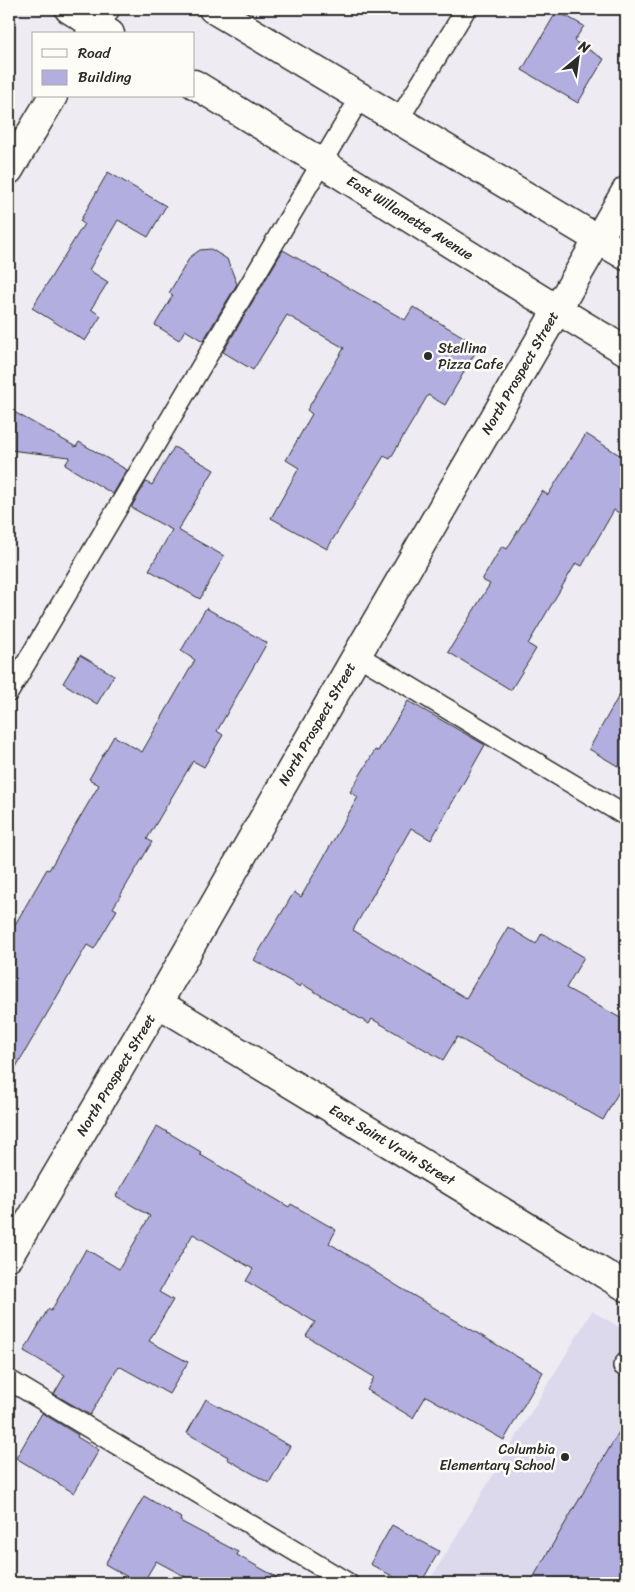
<svg xmlns="http://www.w3.org/2000/svg" width="635" height="1592" viewBox="0 0 635 1592" font-family="Sriracha,sans-serif">
	<rect width="100%" height="100%" fill="#eeecf2"/>
	<filter id="ink" filterUnits="userSpaceOnUse"><feTurbulence type="fractalNoise" baseFrequency=".02" numOctaves="2"/><feDisplacementMap in="SourceGraphic" scale="10" xChannelSelector="R" yChannelSelector="G"/><feConvolveMatrix kernelMatrix="1 2 1 2 8 2 1 2 1" color-interpolation-filters="sRGB"/></filter>
	<g filter="url(#ink)">
		<path fill="#dcd9ec" d="M592,1311l34,20v252h-198z"/>
		<g fill="#b2aedf" stroke="#2b2b2b">
			<path d="M557,11l27,15 -10,15 30,18 -26,44 -56,-33z"/>
			<path d="M108,172l58,34 -18,31 -30,-17 -29,50 19,12 -17,27 10,7 -16,25 -53,-33 52,-84 -4,-3z"/>
			<path d="M211,249l16,10 10,25 -34,57 -18,-11 -6,10 -24,-15 18,-30 -4,-2 21,-36 10,-7z"/>
			<path d="M283,250l122,70 8,-13 66,39 -34,59 -17,-10 -38,64 -6,-3 -57,93 -56,-31 28,-50 -13,-8 26,-46 -5,-4 37,-62 -57,-33 -34,55 -30,-18z"/>
			<path d="M9,409l67,38 3,-5 48,28 -14,24 -48,-29 5,-8 -61,-7z"/>
			<path d="M586,434l40,25v58l-12,-7 -32,56 -6,-3 -48,81 8,5 -25,41 -63,-38 42,-68 -8,-4 20,-34 5,3 35,-58 6,4z"/>
			<path d="M174,447l40,23 -36,60 46,26 -24,43 -51,-29 23,-40 -40,-22v-2l14,-24 6,3z"/>
			<path d="M206,608l61,35 -50,88 6,4 -19,32 -11,-6 -46,78 5,3 -39,66 4,2 -23,39 -7,-4 -78,134v-144l38,-66 2,1 50,-85 -10,-6 25,-43 28,16 53,-92 -14,-9z"/>
			<path d="M80,655l34,20 -17,29 -34,-21z"/>
			<path d="M626,683v88l-37,-22z"/>
			<path d="M408,701l77,44 -54,95 -20,-12 -58,102 113,68 42,-71 28,17 6,-11 42,24 -18,31 60,33v58l-23,41 -146,-83 -14,23 -71,-41 -3,5 -67,-40 -2,3 -46,-27 40,-68 7,5 57,-100 -8,-5 25,-42 3,1z"/>
			<path d="M157,1126l44,26 -2,2 90,53 2,-3 45,26 -7,13 70,44 144,85 -39,68 -78,-44 -13,22 -46,-28 7,-13 -68,-41 9,-14 -69,-41 7,-12 -60,-35 -34,58 14,8 -24,41 39,21 -19,32 -50,-28 -29,49 -36,-21 11,-19 -41,-24 24,-42 3,2 35,-62 33,20 31,-53 -34,-20z"/>
			<path d="M206,1399l84,47 -21,37 -42,-24 1,-2 -41,-24z"/>
			<path d="M42,1413l36,22 -1,2 22,13 -25,43 -58,-35z"/>
			<path d="M626,1420v163h-96z"/>
			<path d="M144,1496l37,22 -1,3 58,31 -1,3 50,28h-90l-41,-22 -13,22h-5l-33,-19z"/>
			<path d="M392,1525l47,26 -18,32h-16l-35,-19z"/>
		</g>
		<g fill="none" stroke-linecap="round" stroke-linejoin="round">
			<g stroke="#2b2b2b" stroke-width="22">
				<g id="lane">
					<path d="M399,119l67,-110"/>
					<path d="M357,655l269,161"/>
					<path d="M9,692l352,-596"/>
					<path d="M623,1366l3,-4"/>
					<path d="M9,1380l339,203"/>
				</g>
			</g>
			<g stroke="#2b2b2b" stroke-width="31">
				<g id="street">
					<path d="M90,34l15,-25"/>
					<path d="M9,170l44,-74"/>
					<path d="M158,1003l468,284"/>
					<path d="M9,1256l149,-253 199,-348 269,-464"/>
				</g>
			</g>
			<g stroke="#2b2b2b" stroke-width="31">
				<g id="secondary">
					<path d="M69,9l41,25"/>
					<path d="M213,9l413,247"/>
					<path d="M194,84c145,88 287,181 432,267"/>
				</g>
			</g>
			<use href="#lane" stroke="#fdfcf7" stroke-width="19"/>
			<use href="#street" stroke="#fdfcf7" stroke-width="28"/>
			<use href="#secondary" stroke="#fdfcf7" stroke-width="28"/>
		</g>
	</g>
	<g fill="#2b2b2b" stroke="#fdfcf7" stroke-width="2">
		<circle cx="428" cy="356" r="5"/>
		<circle cx="565" cy="1457" r="5"/>
	</g>
	<g text-anchor="middle" dominant-baseline="central" stroke-width="5" stroke-linejoin="round" paint-order="stroke">
		<g font-size="14" fill="#2b2b2b" stroke="#fdfcf7">
			<text transform="translate(410 218) rotate(32)">East Willamette Avenue</text>
			<text transform="translate(520 373) rotate(-60)">North Prospect Street</text>
			<text transform="translate(317 724) rotate(-60)">North Prospect Street</text>
			<text transform="translate(116 1075) rotate(-59)">North Prospect Street</text>
			<text transform="translate(392 1145) rotate(31)">East Saint Vrain Street</text>
		</g>
		<g font-size="14" fill="#2b2b2b" stroke="#fdfcf7" text-anchor="start">
			<text x="438" y="348">Stellina<tspan x="438" dy="16">Pizza Cafe</tspan></text>
			<text x="555" y="1449" text-anchor="end">Columbia<tspan x="555" dy="16">Elementary School</tspan></text>
		</g>
	</g>
	<rect width="635" height="1592" fill="none" stroke="#fdfcf7" stroke-width="30"/>
	<rect x="15" y="15" width="605" height="1562" fill="none" stroke="#2b2b2b" stroke-width="2" filter="url(#ink)"/>
	<rect x="32" y="32" width="162" height="65" fill="#fdfcf7" stroke="#a9a8a5"/>
	<rect x="42" y="49" width="25" height="8" fill="#fdfcf7" stroke="#a9a8a5"/>
	<text x="78" y="58" font-size="15" fill="#2b2b2b">Road</text>
	<rect x="42" y="70" width="25" height="15" fill="#b2aedf" stroke="#a9a8a5"/>
	<text x="78" y="82" font-size="15" fill="#2b2b2b">Building</text>
	<g transform="translate(578 58) rotate(29)" stroke="#fdfcf7" stroke-width="4" paint-order="stroke">
	<path d="M0-4L9 19L0 12L-9 19Z" fill="#2b2b2b"/>
	<text y="-8" font-size="14" font-weight="bold" text-anchor="middle" fill="#2b2b2b">N</text>
	</g>
</svg>
